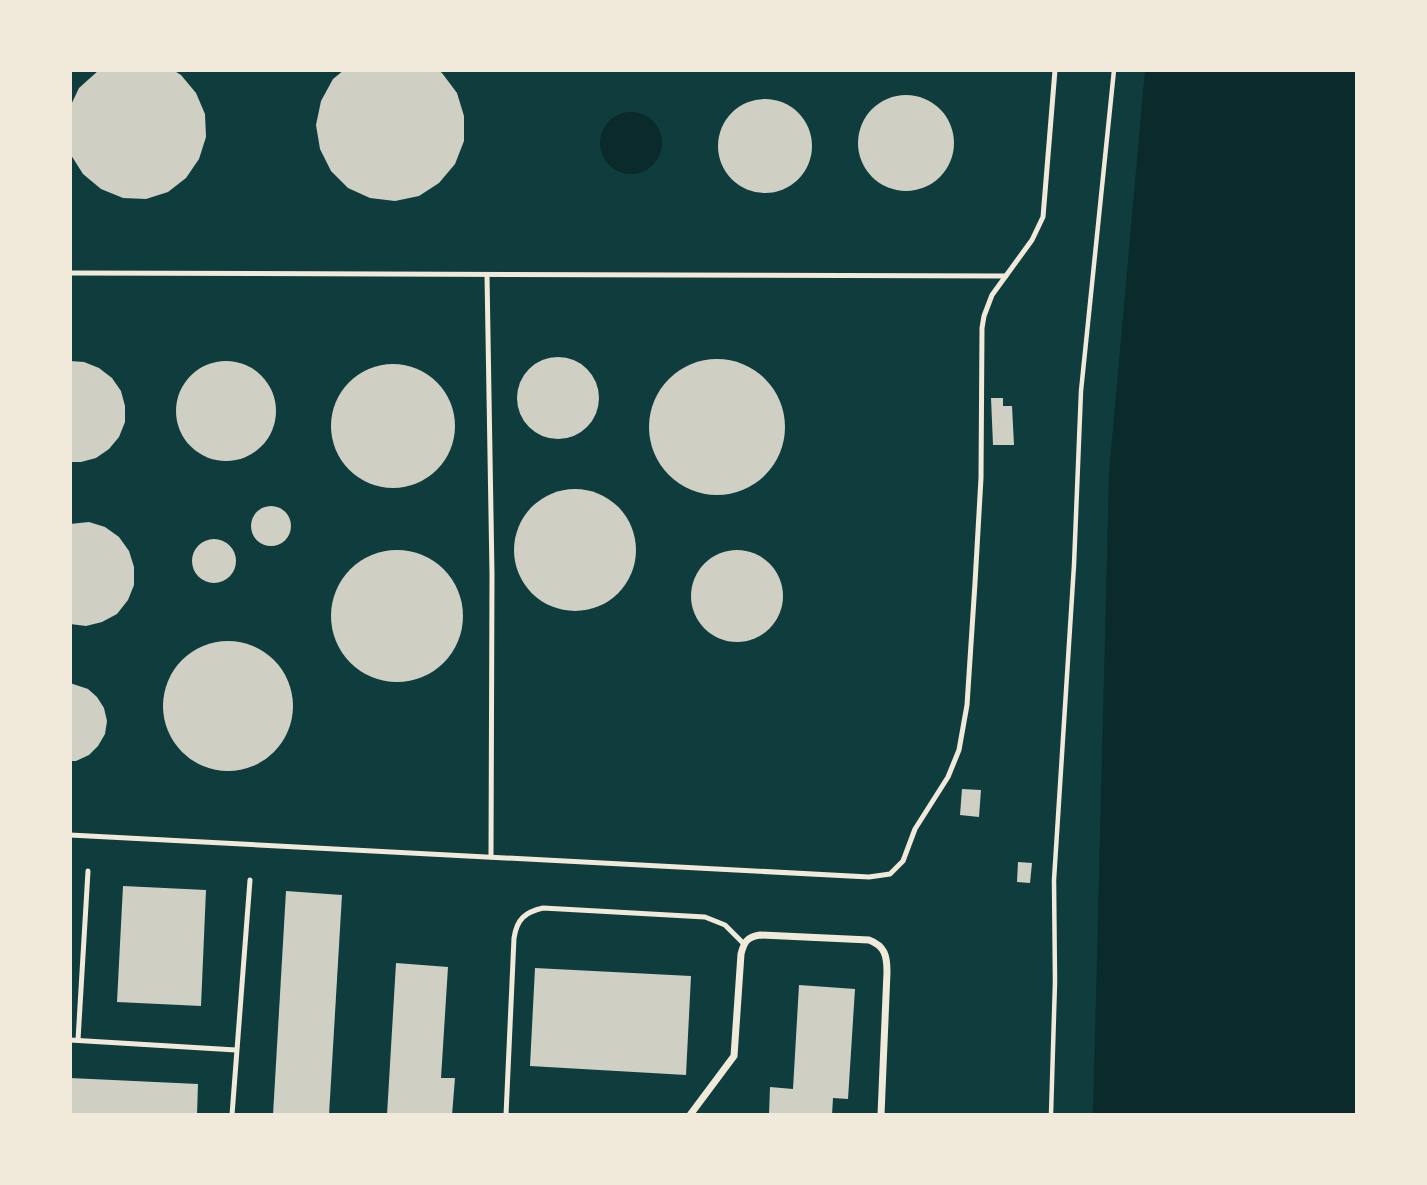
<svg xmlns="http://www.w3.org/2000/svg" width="1427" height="1185" viewBox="0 0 1427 1185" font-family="Montserrat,sans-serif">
	<rect width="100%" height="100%" fill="#0f3d3e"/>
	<g fill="#0a2a2b">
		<path d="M1145,70h212v1045h-264l16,-642z"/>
		<circle cx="631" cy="143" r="31"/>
	</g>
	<g fill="#cfcfc3">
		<path d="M99,70h74l8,5 15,18 9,21 1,23 -7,22 -13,19 -18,14 -22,7 -23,-1 -22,-9 -18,-15 -12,-19 -1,-48 9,-19z"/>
		<path d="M344,70h94l4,3 15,20 7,23v25l-9,23 -16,19 -20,13 -24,5 -25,-3 -22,-10 -17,-17 -11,-22 -4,-24 5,-24 12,-22z"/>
		<circle cx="906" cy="143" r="48"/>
		<circle cx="765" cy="146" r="47"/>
		<circle cx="558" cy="398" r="41"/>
		<circle cx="717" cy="427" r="68"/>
		<circle cx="226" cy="411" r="50"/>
		<path d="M70,361l14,1 15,6 13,10 9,13 4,15v16l-6,15 -10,12 -13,9 -15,4h-11z"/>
		<circle cx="393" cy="426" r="62"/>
		<path d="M991,398h12v8h9l2,39h-21z"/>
		<circle cx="575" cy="550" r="61"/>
		<circle cx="271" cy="526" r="20"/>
		<path d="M89,522l16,5 14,10 10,14 5,16v18l-6,15 -11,14 -15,8 -16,4 -16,-2v-100z"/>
		<circle cx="214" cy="561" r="22"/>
		<circle cx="737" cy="596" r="46"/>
		<circle cx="397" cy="616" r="66"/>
		<circle cx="228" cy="706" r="65"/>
		<path d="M70,683l18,6 9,8 7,11 3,13 -2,13 -7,12 -9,9 -13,6h-6z"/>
		<path d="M962,789l19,1 -2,27 -19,-2z"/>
		<path d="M1018,862l14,1 -2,20 -13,-1z"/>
		<path d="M123,886l83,4 -5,116 -84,-4z"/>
		<path d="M286,891l56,4 -13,220h-56z"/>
		<path d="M396,963l52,4 -7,111h14l-3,37h-65z"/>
		<path d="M535,968l156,8 -5,99 -156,-9z"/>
		<path d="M799,985l56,4 -7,110 -15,-1 -1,17h-63l1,-28 23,2z"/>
		<path d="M70,1078l128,6 -1,31h-127z"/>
	</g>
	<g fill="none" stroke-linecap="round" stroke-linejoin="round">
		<path stroke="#f1e9da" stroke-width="4.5" d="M1051,1115l4,-133 -1,-102 20,-315 7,-174 33,-321"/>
		<g stroke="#f1e9da" stroke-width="5">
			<path d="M70,273l936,3"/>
			<path d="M487,275l5,299 -1,283"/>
			<path d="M70,835l799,42 21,-3 13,-13 12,-32 33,-52 11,-27 8,-45 8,-122 6,-105 1,-150 2,-12 8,-21 40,-55 11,-23 12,-147"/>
			<path d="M70,1040l166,10"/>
			<path d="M78,1040l10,-169"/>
			<path d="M232,1115l18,-235"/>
			<path d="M506,1115l8,-177c3,-19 11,-26 29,-30l162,9 20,8 18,18"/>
		</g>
		<path stroke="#f1e9da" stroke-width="7" d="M690,1115l44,-59 7,-102c3,-12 6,-17 19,-19l109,5c16,6 18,16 18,32l-6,143"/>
	</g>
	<rect width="1427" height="1185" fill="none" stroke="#f1e9da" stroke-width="144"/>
</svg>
